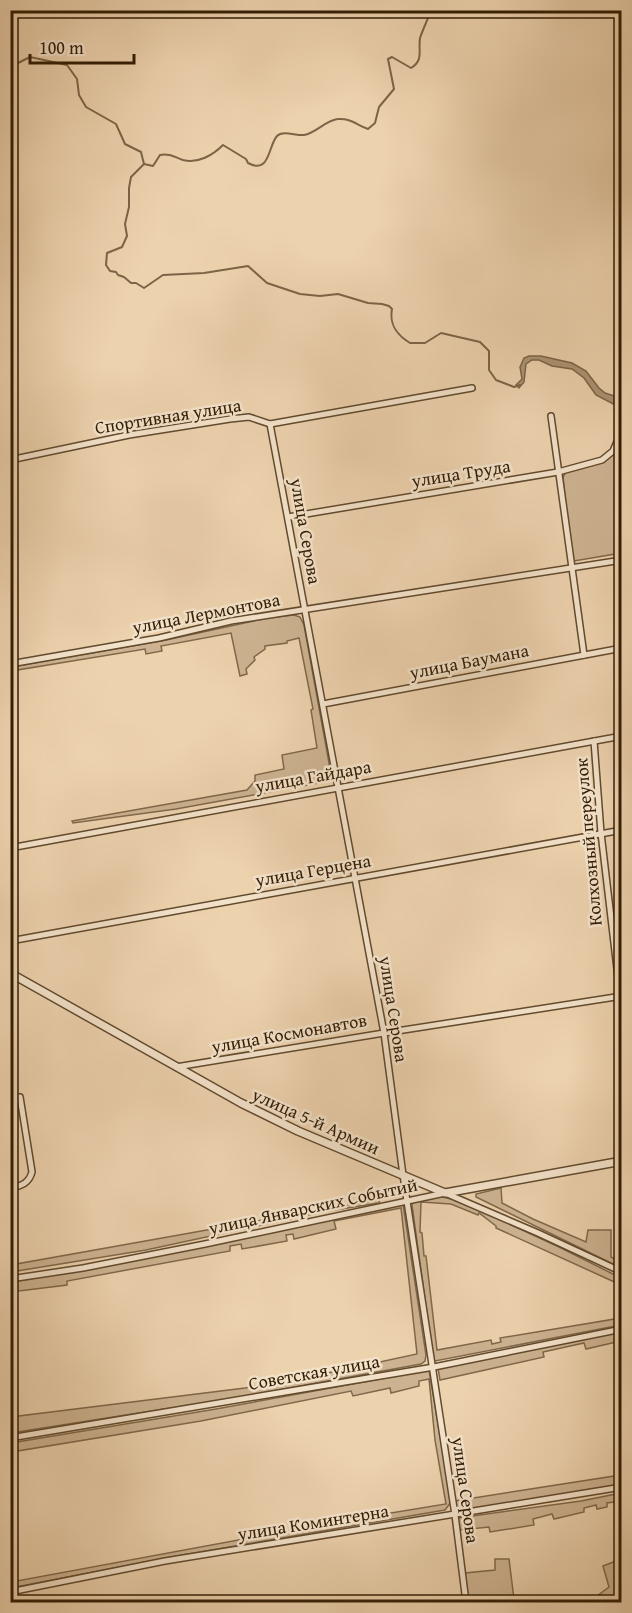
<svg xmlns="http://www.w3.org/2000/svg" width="632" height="1613" viewBox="0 0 632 1613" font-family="'Gentium Book Plus',serif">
	<rect width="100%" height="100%" fill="#edd2ae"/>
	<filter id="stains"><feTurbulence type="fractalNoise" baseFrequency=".00333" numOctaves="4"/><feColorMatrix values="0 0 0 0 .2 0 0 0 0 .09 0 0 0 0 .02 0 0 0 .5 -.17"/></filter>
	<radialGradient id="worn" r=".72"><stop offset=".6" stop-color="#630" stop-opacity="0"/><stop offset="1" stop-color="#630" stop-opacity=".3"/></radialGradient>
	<g fill="#cdb391" stroke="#80684a" stroke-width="1.5">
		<path d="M621,437v116l-47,8 -3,-3 -8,-81 3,-5c27,-7 44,-7 55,-35z"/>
		<path d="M294,615l6,2 4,8 27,149 -2,5 -5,3 -148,27 -103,14 -1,-2 175,-31 8,-9v-6l29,-6 -2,-14 35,-7 -6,-38 2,-1 -14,-71 -12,3v2l-22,3v3l-11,8 1,3 -9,9 1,5 -7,2 -9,-43 -70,13 1,5 -16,3 -1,-5 -134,22v-4l155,-27 101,-22z"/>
		<path d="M501,1188l1,15 31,16 53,23 2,-12h23v27l10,5v6l-145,-71v-3z"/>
		<path d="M437,1196l20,4 102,47 62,31v7l-125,-57v-2l-17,-13 -1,2 -27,-11 -30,-2 -1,30 2,1 2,23h2l11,94 54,-10 1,4 9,-2 -1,-4 121,-20v7l-186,36 -2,-4 -21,-152 1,-4z"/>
		<path d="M380,1199l-1,4 -57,9 -176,38 -135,22v-7z"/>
		<path d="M403,1204l23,151 -1,6 -4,3 -180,33 -230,36v-16l234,-29 93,-17 79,-17 -16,-146 -67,13 2,8 -42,10 -1,-5 -7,1 1,6 -45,8 -1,-5 -11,2v5l-163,30v4l-56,7v-10l73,-12z"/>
		<path d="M621,1332v9l-35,8 -2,-6 -41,9 1,5 -104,23 -2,-12z"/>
		<path d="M429,1370l22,132 -6,8 -274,47 -160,31v-6l325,-60 110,-18 -11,-64 -6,-61 -10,2v5l-28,7 -1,-5 -37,8 -2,-5 -150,30 -190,31v-9l205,-34z"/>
		<path d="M621,1475v12l-162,24 -5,-10z"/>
		<path d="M621,1493v11l-6,2 -1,-4 -7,1v4l-10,2 -1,-4 -12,3v4l-30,7 -2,-5 -19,5 1,6 -44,7 -1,-5 -29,3 -2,-12 123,-17z"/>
		<path d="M495,1559h14l5,40 38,1 -1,2h-53l-30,-3 -3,-26 30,-3z"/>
		<path d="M621,1559v43h-32l20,-15 -6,-21z"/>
	</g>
	<path fill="#ad9474" stroke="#7c6447" stroke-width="1.5" d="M529,356h12l31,7 14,8 13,17 6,5 16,5v10l-25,-13 -12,-17 -12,-9 -20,-3 -13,-6h-7l-6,4 -2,18 -5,6 -3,-3 6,-6 -2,-12 4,-9z"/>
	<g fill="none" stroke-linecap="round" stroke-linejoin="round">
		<g stroke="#7c6447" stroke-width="2">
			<path d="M431,10c-3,9 -8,19 -11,28 -2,13 4,22 -9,30l-19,-11 -4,2 6,30 -15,18 -4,16 -7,6c-11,-4 -18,-11 -30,-10 -12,1 -22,14 -34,16 -8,1 -21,-5 -27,1 -9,10 -7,39 -29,27l-2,-4 -23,-14c-10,10 -25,19 -40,15 -8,-3 -15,-7 -23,-5l-7,11 -9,-2 -13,13 -2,11v19l-4,17 2,12 -5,11 -15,6 -1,12 4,6 6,1 2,3 6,2 7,6h5l8,5 19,-13 41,-2 44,-7 19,17 33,11 20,2 18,-2 30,9 14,1 7,2 3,3c-3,16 5,26 18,34h15l16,-10 39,9 9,9v19l7,10 18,7 6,-2"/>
			<path d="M10,67l20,-10 37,8 10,14 2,16 7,12 30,17 9,20 16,8 3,12"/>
		</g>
		<g stroke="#614a2e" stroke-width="8">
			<g id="minor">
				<path d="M551,416l33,239"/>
				<path d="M270,424l114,609 19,142 52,340 11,87"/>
				<path d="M10,460l119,-25 101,-16 19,-2 21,7 202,-36"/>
				<path d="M288,517l270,-45 44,-12 11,-9 9,-21"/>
				<path d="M10,664l149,-26 72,-17 391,-61"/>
				<path d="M323,704l299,-56"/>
				<path d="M594,741l7,92 21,178"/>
				<path d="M10,848l612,-112"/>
				<path d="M10,941l612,-111"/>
				<path d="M176,1067l208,-34 238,-37"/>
				<path d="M10,1099l10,-2 12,75c-3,11 -10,14 -22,16"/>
				<path d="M10,1279l73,-11 122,-24 240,-51 93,40 84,39"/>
				<path d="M10,1438l424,-71 188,-38"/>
				<path d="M10,1592l155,-31 457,-74"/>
				<path d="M275,1602l84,-2 92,2"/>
			</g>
		</g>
		<g stroke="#614a2e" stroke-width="10">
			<path id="tertiary" d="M10,973l231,130 57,28 147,62 177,-32"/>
		</g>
		<use href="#minor" stroke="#f3e2ca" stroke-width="5"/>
		<use href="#tertiary" stroke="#f3e2ca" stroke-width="7"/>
	</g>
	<g text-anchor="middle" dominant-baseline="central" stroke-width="5" stroke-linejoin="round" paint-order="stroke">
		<g font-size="18" fill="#321d04" stroke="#f3e2ca">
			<text transform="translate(168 416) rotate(-9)">Спортивная улица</text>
			<text transform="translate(461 473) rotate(-9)">улица Труда</text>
			<text transform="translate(306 531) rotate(80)">улица Серова</text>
			<text transform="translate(206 613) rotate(-11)">улица Лермонтова</text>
			<text transform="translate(469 661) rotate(-11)">улица Баумана</text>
			<text transform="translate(313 776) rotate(-10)">улица Гайдара</text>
			<text transform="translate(588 842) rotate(-95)">Колхозный переулок</text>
			<text transform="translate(313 870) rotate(-10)">улица Герцена</text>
			<text transform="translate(394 1009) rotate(81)">улица Серова</text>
			<text transform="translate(289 1033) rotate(-10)">улица Космонавтов</text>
			<text transform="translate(316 1121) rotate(24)">улица 5-й Армии</text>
			<text transform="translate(313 1206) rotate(-12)">улица Январских Событий</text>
			<text transform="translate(314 1372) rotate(-10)">Советская улица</text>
			<text transform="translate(466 1490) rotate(82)">улица Серова</text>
			<text transform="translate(313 1522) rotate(-9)">улица Коминтерна</text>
		</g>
	</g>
	<rect width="632" height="1613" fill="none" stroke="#edd2ae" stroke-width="36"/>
	<rect x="12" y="12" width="608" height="1589" fill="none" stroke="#321d04" stroke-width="3"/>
	<rect x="18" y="18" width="596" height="1577" fill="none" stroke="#321d04" stroke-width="1.5"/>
	<path d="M30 54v9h104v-9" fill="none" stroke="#321d04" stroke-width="3"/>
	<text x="39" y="54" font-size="18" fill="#321d04" stroke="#f3e2ca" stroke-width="4.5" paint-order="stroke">100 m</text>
	<rect width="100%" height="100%" filter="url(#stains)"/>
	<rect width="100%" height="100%" fill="url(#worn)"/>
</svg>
